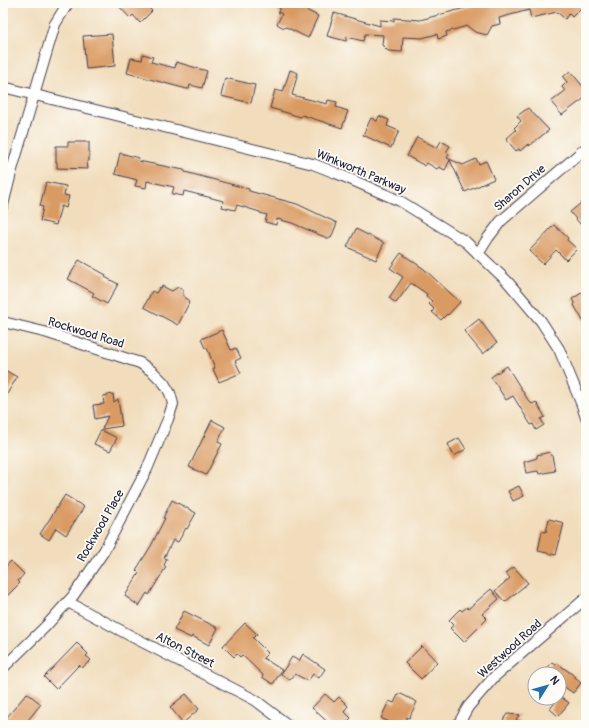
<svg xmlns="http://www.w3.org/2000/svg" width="589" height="728" viewBox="0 0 589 728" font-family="Pangolin,sans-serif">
	<rect width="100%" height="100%" fill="#fdfcf7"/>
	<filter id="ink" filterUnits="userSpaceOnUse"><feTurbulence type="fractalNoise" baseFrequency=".025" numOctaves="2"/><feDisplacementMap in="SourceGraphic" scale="8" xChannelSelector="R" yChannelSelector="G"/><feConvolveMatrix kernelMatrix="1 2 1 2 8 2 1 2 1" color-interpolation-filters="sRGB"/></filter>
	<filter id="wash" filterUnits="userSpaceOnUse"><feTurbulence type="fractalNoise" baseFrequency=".012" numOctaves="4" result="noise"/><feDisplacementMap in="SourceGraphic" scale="16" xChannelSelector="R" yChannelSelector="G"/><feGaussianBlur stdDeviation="0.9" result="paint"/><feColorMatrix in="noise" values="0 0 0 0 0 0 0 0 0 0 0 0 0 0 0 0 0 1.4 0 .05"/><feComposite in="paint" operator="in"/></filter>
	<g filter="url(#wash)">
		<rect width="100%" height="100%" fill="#f1ddbc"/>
		<g id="blocks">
			<g fill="#da9b64">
				<path d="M116,3h28l8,8 -12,12 -7,-8 -3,3z"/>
				<path d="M282,3h10l26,13 -10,22 -22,-11 -2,1 -7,-4 5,-10 -4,-2z"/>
				<path d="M475,3h111l-14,14 -3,-3 -4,5 -8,-7 -26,6 -2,-8 -30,8 1,6 -8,2 -5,9 -12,-3 -8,-6 -21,6 1,4 -9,3 -1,-5 -15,4 -19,-1 -1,15 -14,-1 -6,-6 1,-10 -18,-1 -2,7 -16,-4 -1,4 -19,-5 7,-23 46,13v-6l14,1v-3l26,2 56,-15z"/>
				<path d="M112,34l3,32 -29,3 -3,-33z"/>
				<path d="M143,54l10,3 -2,5 24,6 1,-6 31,9 -5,17 -12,-3 -1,4h-2l-60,-16 4,-15 11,2z"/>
				<path d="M290,70l8,3 -6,22 35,9 1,-4 9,2 -1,5 12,4 -6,17 -40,-13 -1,2 -31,-9 5,-18 8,2z"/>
				<path d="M570,71l16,19v7l-24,18 -11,-13 14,-11 -3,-4 5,-5 -4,-5z"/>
				<path d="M225,78l30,7 -4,18 -30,-7z"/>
				<path d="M528,108l21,22 -20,16 -1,-2 -8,7 -1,-2 -3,2 -10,-12 10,-9 -2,-2 7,-7 -4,-5z"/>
				<path d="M379,116l10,4 -2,6 12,5 -8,17 -28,-13 8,-17 6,3z"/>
				<path d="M417,137l20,11 4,-7 9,5 -4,6 3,2 -2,4 16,7 13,-6 3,5 7,-3 8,18 -29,13 -15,-32 -5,10 -6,-3 -2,2 -10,-6 -2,3 -18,-10z"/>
				<path d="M68,142h21v19h-2l1,8 -31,-1v-6h-1v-16h12z"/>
				<path d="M120,153l19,5 -1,3 46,9 1,2 64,17v2l48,13 40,19 -6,15h-4l-35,-15 -15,-4 -1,6 -11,-3 2,-7 -7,-2v-1l-23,-7 -2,5 -13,-3 1,-6 -11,-3 -28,-7 -1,5 -11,-2 2,-7 -27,-6 -1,7 -11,-2 2,-6 -22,-6z"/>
				<path d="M46,182l20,4 -2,9 5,1 -3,12 -5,-2 -5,19 -16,-4 3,-14 -3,-1z"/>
				<path d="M586,199v32l-16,-19z"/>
				<path d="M554,225l14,13 -1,2 10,9 -11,11 -10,-10 -13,14 -14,-13z"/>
				<path d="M356,229l28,14 -8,17 -29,-13z"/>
				<path d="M401,253l23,16 36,33 -12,13 -1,-1 -6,6 -9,-8 2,-3 -5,-5 3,-3 -6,-5 1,-2 -16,-11 -15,20 -7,-5 14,-21 -13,-9z"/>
				<path d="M79,260l27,15 -1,2 13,7 -11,20 -15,-8 2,-3 -26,-14z"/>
				<path d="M162,286l10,5 6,-4 5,3 1,7 5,3 -1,2 1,1 -11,22 -34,-18 8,-16 4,2 4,-6 1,1z"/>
				<path d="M586,290v36l-12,-21 1,-1 -3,-5z"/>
				<path d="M479,319l18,24 -14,11 -19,-23z"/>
				<path d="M222,330l9,20 5,-2 5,10 -6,3 6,12 -22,9 -6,-13 2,-1 -8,-20h-2l-4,-9z"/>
				<path d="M507,366l21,34 4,4 4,-2 9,15 -4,2 3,6 -8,5 -3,-6 -2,1 -18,-29 -7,4 -15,-23z"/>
				<path d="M3,369l14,8 -14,24z"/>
				<path d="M113,394l1,8 4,-3 4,27 -20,3 6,-13 -13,3 -2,-14 11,-1 -1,-8z"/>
				<path d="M212,420l13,7 -7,15 4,2 -16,31 -17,-8z"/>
				<path d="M101,430l16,8 -7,13 -16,-7z"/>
				<path d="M459,438l7,11 -12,7 -6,-12z"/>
				<path d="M550,452l1,3h1l3,16 -16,3 -1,-3 -12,2 -2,-11 13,-4v-3z"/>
				<path d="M519,486l5,10 -11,5 -5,-10z"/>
				<path d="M65,495l19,12 -18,28 -10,-7 -7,12 -9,-6z"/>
				<path d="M172,500l24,13 -9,16 -1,-1 -8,14 -5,-2 -9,18 3,1 -3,6 2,2 -17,28 -2,-2 -8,13 -14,-10 14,-23 -3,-3 15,-24 14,-28h-2z"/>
				<path d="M549,519l15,4 -8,32 -18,-4 4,-20 4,1z"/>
				<path d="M11,561l13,13 -6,7 2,2 -17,17v-31z"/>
				<path d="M514,567l14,16 -23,19 -10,-11 15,-13 -4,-5z"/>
				<path d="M491,589l8,10 -17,15 5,5 -23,23 -14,-14 4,-3 -5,-5 11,-11 2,2 5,-4 1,2z"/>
				<path d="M184,611l34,17 -9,17 -17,-9 -1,2 -17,-8z"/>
				<path d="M245,623l12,11 -4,4 15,15 -5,5 19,12 -9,14 -11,-7 1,-2 -21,-20 -2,2 -3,-3 -3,3 -11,-11z"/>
				<path d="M77,643l11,11 -2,2 5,4 -9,8 -3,-3 -23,24 -12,-12z"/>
				<path d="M422,646l15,16 -16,17 -16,-16z"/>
				<path d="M303,654l22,15 -6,9 -6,-4 -5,7 -13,-7 -5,6 -9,-6 11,-17 7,4z"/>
				<path d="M552,662l4,3 1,-2 19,14 -1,1 6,5 -8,10 -14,-10v-9h-16z"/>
				<path d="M27,693l14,11 -17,21h-21v-3z"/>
				<path d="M399,693l18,9 -8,16 -2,-1 -4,8h-8l-14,-7 8,-17 5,2z"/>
				<path d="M186,694l13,15 -16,14 -13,-16z"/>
				<path d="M325,694l9,8 5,-5 9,9 -4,5 7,7 -7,7h-13l-19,-17z"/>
				<path d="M560,696l9,7 -11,13 -8,-7z"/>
				<path d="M507,714l13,1 -4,4 7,6h-16l-4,-5z"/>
			</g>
		</g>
	</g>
	<g filter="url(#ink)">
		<use href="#blocks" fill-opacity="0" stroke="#413e4e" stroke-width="1"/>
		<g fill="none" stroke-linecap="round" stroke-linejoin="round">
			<g stroke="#413e4e" stroke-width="12">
				<g id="street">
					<path d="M3,87l310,77 23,9 64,28 66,41 41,39 34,40 18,28 23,56 4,13"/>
					<path d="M3,205l8,-32 44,-149 13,-21"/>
					<path d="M478,254l10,-16 13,-17 85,-73"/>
					<path d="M3,322l45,11 92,30 13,9 11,11 6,10 3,11 -5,15 -21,50 -43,82 -31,45 -28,31 -42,41"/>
					<path d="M68,602l63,34 124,64 33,25"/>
					<path d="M458,725l10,-18 26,-30 92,-79"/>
				</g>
			</g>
			<use href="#street" stroke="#fff" stroke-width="10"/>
		</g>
	</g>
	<g text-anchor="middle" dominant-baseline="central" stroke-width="3.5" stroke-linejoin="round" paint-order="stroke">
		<g font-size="12" fill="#22223b" stroke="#fdfcf7">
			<text transform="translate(361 172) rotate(23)">Winkworth Parkway</text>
			<text transform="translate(520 188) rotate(-41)">Sharon Drive</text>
			<text transform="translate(86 333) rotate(17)">Rockwood Road</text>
			<text transform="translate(101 526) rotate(-60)">Rockwood Place</text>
			<text transform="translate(510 649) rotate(-42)">Westwood Road</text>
			<text transform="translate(185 650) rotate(27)">Alton Street</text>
		</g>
	</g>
	<rect width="589" height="728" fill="none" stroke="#fdfcf7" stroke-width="16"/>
	<g transform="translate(547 686) rotate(53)"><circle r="19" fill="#fdfcf7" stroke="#a5a5ac"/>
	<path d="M0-3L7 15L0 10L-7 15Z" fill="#1f6fb2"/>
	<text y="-6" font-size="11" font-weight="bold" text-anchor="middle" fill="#22223b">N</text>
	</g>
</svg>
